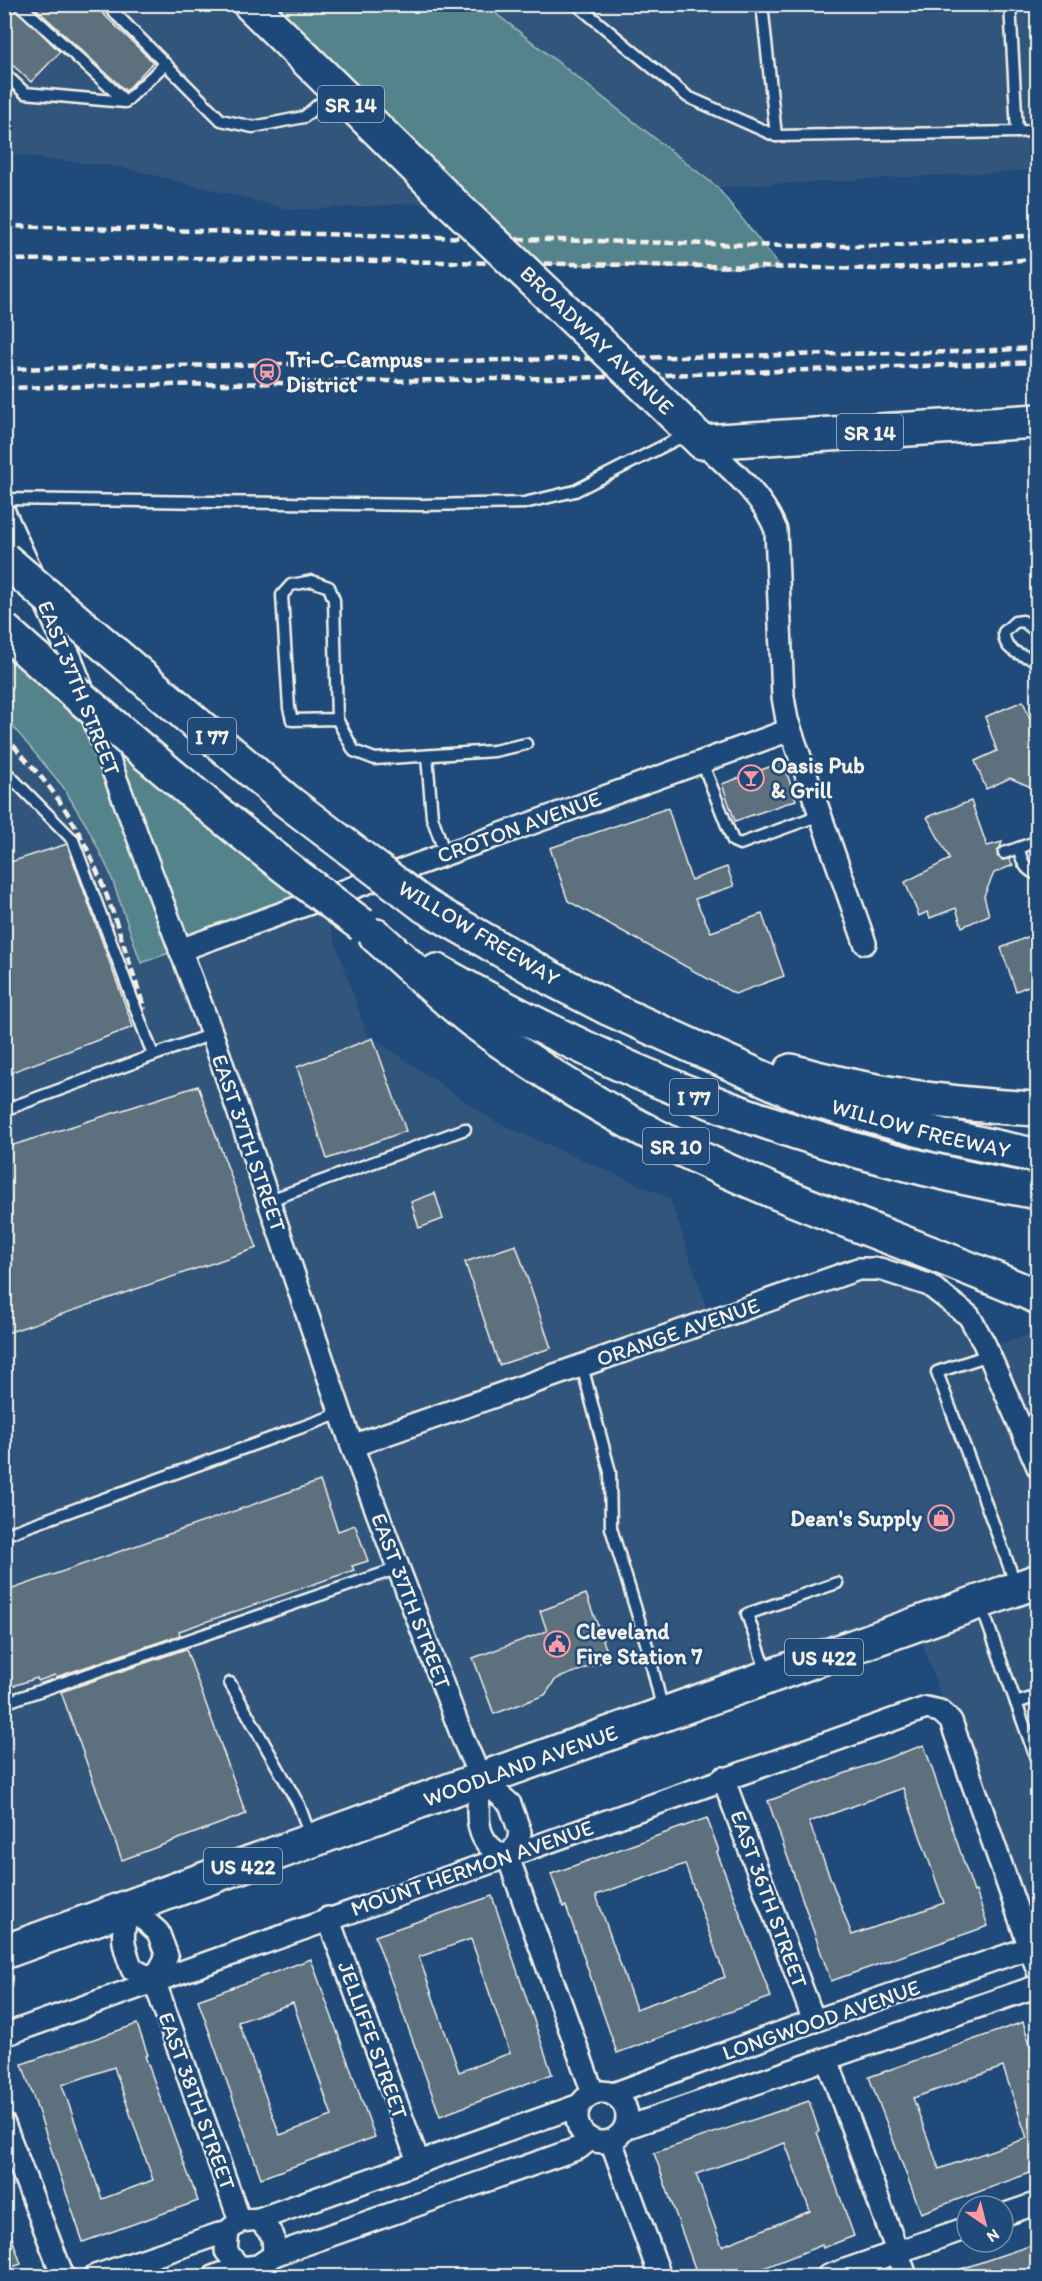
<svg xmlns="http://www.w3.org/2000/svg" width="1042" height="2281" viewBox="0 0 1042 2281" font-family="Itim,sans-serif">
	<rect width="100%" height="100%" fill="#1f4a7a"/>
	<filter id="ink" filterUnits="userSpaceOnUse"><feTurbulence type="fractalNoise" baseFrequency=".0167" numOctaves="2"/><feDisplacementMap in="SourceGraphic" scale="12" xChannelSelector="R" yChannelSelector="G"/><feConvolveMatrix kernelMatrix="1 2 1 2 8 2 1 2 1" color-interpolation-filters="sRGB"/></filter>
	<g filter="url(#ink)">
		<g fill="#31557b">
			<path d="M5,5h1032v165l-744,40 -172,-43 -116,-13z"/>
			<path d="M4,717l70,87 36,69 211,26 45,134 128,88 176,77 41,123 147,-52 71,16 57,64 45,-15 6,4v633l-121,-346 -911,327z"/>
		</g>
		<g fill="#55838c" stroke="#a4baba" stroke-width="1.5">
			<path d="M250,5h235l232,182 65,82 -266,-6z"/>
			<path d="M4,630l317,269 -180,64 -31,-90 -22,-45 -25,-41 -58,-70z"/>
		</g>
		<g fill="#5c6f7e" stroke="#f4f1e8" stroke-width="1.5" fill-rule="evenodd">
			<path d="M4,4h8l48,48 -29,30 -27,-25z"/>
			<path d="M31,4h62l60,58 -27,29z"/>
			<path d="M1023,701l15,39v50l-28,-12 -24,11 -11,-28 22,-10 -12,-34z"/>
			<path d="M783,762l13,38 -61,21 -13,-37z"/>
			<path d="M971,801l16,45 15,-4 -5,14 5,4 7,-1 4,6 -19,8 -10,23 5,19 -27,12 -6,-19 -26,10 -3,-6 -8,4 -14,-34 45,-23 -23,-42z"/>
			<path d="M668,808l23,72 36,-13 7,19 -39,13 16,33 51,-18 22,62 -49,18 -167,-93 -18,-53z"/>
			<path d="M67,844l66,183 -129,48v-211z"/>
			<path d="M1032,935l4,48 -20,8 -15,-43z"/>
			<path d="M373,1038l33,93 -79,28 -30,-92z"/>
			<path d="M198,1086l59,162 -253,86v-186z"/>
			<path d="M435,1193l8,26 -24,9 -8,-26z"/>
			<path d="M516,1245l35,103 -52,17 -34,-103z"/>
			<path d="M320,1481l18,50 17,-6 13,36 -16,5 2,4 -175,61 1,4 -124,42 -1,-2 -17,6 -1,-3 -33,11v-97z"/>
			<path d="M586,1594l24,65 -54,20 -11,16 -51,19 -21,-56 74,-27 -7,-20z"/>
			<path d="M186,1649l60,165 -124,46 -61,-168z"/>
			<path d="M924,1745l50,147 2,-1 12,35 -157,55 -63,-180zM903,1788l41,115 -92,32 -43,-113z"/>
			<path d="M707,1818l12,33 -2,1 54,145 -154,56 -51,-147 -3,1 -12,-33zM685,1864l40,113 -89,32 -40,-114z"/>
			<path d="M492,1896l60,178 -112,42 -65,-180zM471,1939l39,114 -51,19 -40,-115z"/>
			<path d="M311,1959l64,178 -114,41 -63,-178zM293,2003l39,113 -52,19 -42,-113z"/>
			<path d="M1023,2022l15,49v99l-117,43 -52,-136zM1003,2067l24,71 -88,31 -26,-71z"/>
			<path d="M137,2024l11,31 -3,1 53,145 -115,41 -61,-178zM114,2067l39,113 -51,19 -40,-114z"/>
			<path d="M809,2101l10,30 -2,1 37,104 -31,12 -1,-3 -81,32h-43l-44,-124zM785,2143l25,68 -88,35 -26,-72z"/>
			<path d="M7,2223l14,41 -17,6v-46z"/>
			<path d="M1038,2243v34h-92v-3z"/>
		</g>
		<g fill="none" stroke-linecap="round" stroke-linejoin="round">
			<g stroke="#f4f1e8" stroke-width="15">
				<g id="service">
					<path d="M19,4l106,97"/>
					<path d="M106,4l115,116 32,7 51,-10 30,-26"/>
					<path d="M576,4l112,93 88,39 241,-4 -7,-128"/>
					<path d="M762,4l14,132"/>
					<path d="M4,73l21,20 100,9 40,-38"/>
					<path d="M1017,132l21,-2"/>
					<path d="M4,499l416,6 104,-2 51,-12 114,-58"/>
					<path d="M1038,633l-15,-12 -8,1 -11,10c-1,19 18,24 34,28"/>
					<path d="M337,719l-45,1 -3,-12 -7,-113 9,-10 21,-4 17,6 5,13 3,119 17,32 21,8 119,-8 32,-7"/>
					<path d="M427,756l5,61 13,37"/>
					<path d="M702,762l31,79 7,3 80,-29"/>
					<path d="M4,770l69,70 80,215"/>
					<path d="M1019,848c2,12 7,24 19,26"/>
					<path d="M1004,853l34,-12"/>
					<path d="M4,1110l208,-76"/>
					<path d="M270,1200l195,-71"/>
					<path d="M989,1355l-52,17 79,213"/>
					<path d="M582,1366l28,106 1,56 36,118 16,65"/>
					<path d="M4,1535l337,-122"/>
					<path d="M981,1605l57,159"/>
					<path d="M767,1673l-20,-59 90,-31"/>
					<path d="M230,1683l69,122 12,33"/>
					<path d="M4,1703l395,-135"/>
					<path d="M1016,1703l22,-7"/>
				</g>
			</g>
			<g stroke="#f4f1e8" stroke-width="26">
				<g id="minor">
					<path d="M702,442c27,26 60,52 74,88l7,167 4,23 78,223"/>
					<path d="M4,512l67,147 141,375 140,412 112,295 17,38 29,25 10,28 -2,11 -10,14"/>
					<path d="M180,950l610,-220"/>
					<path d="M352,1446l506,-177h22l49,16 40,31 15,27 54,124"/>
					<path d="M723,1778l91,243"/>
					<path d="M481,1779c-4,31 -10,66 27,78"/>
					<path d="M508,1857l85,236"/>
					<path d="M328,1918l90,243"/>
					<path d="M154,1980l13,-24 -9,-24 -28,-25c-10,27 -8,36 2,62l22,11 86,241"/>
					<path d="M4,2035l922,-327 14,3 11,10 87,250"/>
					<path d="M827,2059l79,217"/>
					<circle cx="602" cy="2117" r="25"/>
					<path d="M613,2094l183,-67 233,-79"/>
					<path d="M4,2124l59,152"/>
					<path d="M625,2128l413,-142"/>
					<path d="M611,2141l49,135"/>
					<path d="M1003,2215l35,-12"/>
					<path d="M259,2219l321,-114"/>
					<path d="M259,2219l14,17 1,19 -16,11 -18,2 -14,-17 2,-20 12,-10z"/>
					<path d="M274,2255l305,-107 11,-9"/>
					<path d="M95,2276l133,-45"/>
					<path d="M215,2276l25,-8"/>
					<path d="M828,2276l139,-48"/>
				</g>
			</g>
			<g stroke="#f4f1e8" stroke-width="38">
				<g id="primary">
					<path d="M250,4l202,199"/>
					<path d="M648,389l54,53 336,-21"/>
					<path id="s1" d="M4,1952l477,-173 557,-198"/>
				</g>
			</g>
			<g stroke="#f4f1e8" stroke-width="38">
				<g id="motorway">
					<path id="s2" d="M425,906l127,73 58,30 197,89 132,37 99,21"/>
					<path d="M376,936c32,28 63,58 96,84 64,48 133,91 205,127 116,58 241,98 361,150"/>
					<path d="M437,971c192,109 383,183 601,221"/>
					<path d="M791,1071c80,23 163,34 247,38"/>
				</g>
			</g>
			<use href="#service" stroke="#1f4a7a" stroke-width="10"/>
			<use href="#minor" stroke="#1f4a7a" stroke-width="21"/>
			<use href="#primary" stroke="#1f4a7a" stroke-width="33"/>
			<use href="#motorway" stroke="#1f4a7a" stroke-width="33"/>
			<g stroke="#f4f1e8" stroke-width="4.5" stroke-dasharray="9 4.5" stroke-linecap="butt">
				<path d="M4,226l787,20h96l151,-11"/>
				<path d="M4,260l192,-2 687,11 92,-4 63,-7"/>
				<path d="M4,369l948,-17 86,-4"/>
				<path d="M4,388l601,-11 433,-15"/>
				<path d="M4,735c19,22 40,43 56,67 42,60 61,139 85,207"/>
			</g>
			<g stroke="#f4f1e8" stroke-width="38" stroke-linecap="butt">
				<path id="primary-bridge" d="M452,203l196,186"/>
			</g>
			<g stroke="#f4f1e8" stroke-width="38" stroke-linecap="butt">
				<g id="motorway-bridge">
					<path d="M4,559l283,242 138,105"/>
					<path d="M4,630c115,103 234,204 358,295"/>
				</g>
			</g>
			<use href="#primary-bridge" stroke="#1f4a7a" stroke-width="33"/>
			<use href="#motorway-bridge" stroke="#1f4a7a" stroke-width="33"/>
		</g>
	</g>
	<defs>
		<g id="station-ring" transform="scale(1.35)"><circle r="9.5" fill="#1f4a7a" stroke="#ff9aa2" stroke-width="1.5"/><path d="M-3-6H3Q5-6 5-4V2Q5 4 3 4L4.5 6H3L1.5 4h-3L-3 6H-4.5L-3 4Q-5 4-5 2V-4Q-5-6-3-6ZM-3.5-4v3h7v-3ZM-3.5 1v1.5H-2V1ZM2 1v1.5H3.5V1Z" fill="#ff9aa2"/></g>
		<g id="bar-ring" transform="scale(1.35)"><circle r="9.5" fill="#1f4a7a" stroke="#ff9aa2" stroke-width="1.5"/><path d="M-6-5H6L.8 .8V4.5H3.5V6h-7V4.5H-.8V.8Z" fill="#ff9aa2"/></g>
		<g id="shop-ring" transform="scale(1.35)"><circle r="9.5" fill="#1f4a7a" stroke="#ff9aa2" stroke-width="1.5"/><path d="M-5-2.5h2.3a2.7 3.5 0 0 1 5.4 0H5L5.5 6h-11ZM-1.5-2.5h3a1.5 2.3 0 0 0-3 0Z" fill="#ff9aa2"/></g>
		<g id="civic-ring" transform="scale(1.35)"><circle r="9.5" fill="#1f4a7a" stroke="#ff9aa2" stroke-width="1.5"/><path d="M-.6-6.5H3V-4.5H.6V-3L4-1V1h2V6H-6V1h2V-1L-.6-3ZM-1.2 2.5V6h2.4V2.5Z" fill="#ff9aa2"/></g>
	</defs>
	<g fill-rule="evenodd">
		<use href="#station-ring" x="267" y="372"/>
		<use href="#bar-ring" x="751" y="778"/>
		<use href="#shop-ring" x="941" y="1518"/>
		<use href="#civic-ring" x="557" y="1644"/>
	</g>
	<g text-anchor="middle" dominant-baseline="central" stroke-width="5" stroke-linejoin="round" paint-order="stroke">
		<g fill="#1f4a7a" stroke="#b4bfc7" stroke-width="1.5">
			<rect x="318" y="86" width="66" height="36" rx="4.5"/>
			<rect x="837" y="414" width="66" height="36" rx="4.5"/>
			<rect x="188" y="718" width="48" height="36" rx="4.5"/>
			<rect x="670" y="1079" width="48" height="36" rx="4.5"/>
			<rect x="643" y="1128" width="66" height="36" rx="4.5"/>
			<rect x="785" y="1639" width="78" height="36" rx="4.5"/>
			<rect x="204" y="1848" width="78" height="36" rx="4.5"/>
		</g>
		<g font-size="21" font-weight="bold" fill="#f4f1e8">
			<text x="351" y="104">SR 14</text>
			<text x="870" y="432">SR 14</text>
			<text x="212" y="736">I 77</text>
			<text x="694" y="1097">I 77</text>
			<text x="676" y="1146">SR 10</text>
			<text x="824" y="1657">US 422</text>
			<text x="243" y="1866">US 422</text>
		</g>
		<g font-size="22" fill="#f4f1e8" stroke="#1f4a7a">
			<text transform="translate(597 340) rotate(44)">BROADWAY AVENUE</text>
			<text transform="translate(79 688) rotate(68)">EAST 37TH STREET</text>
			<text transform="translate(519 827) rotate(-20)">CROTON AVENUE</text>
			<text transform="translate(479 933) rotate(31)">WILLOW FREEWAY</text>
			<text stroke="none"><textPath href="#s2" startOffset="546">WILLOW FREEWAY</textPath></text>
			<text transform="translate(249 1143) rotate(71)">EAST 37TH STREET</text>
			<text transform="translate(678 1332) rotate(-19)">ORANGE AVENUE</text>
			<text transform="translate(411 1601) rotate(69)">EAST 37TH STREET</text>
			<text stroke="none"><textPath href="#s1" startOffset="549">WOODLAND AVENUE</textPath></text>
			<text transform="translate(472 1868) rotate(-19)">MOUNT HERMON AVENUE</text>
			<text transform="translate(769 1899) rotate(70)">EAST 36TH STREET</text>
			<text transform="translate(821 2020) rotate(-19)">LONGWOOD AVENUE</text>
			<text transform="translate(373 2040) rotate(70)">JELLIFFE STREET</text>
			<text transform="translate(197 2101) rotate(70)">EAST 38TH STREET</text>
		</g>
		<g font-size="22" font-weight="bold" fill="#f4f1e8" stroke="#1f4a7a" text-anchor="start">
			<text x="286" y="359">Tri-C–Campus<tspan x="286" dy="25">District</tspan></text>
			<text x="771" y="765">Oasis Pub<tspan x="771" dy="25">&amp; Grill</tspan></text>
			<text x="922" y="1518" text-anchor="end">Dean's Supply</text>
			<text x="576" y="1631">Cleveland<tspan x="576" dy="25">Fire Station 7</tspan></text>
		</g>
	</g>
	<rect width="1042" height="2281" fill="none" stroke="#1f4a7a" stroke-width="24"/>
	<rect x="12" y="12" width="1018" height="2257" fill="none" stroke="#f4f1e8" stroke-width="2" filter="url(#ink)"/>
	<g transform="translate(985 2224) rotate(145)"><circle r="28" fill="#1f4a7a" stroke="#748da6" stroke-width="1.5"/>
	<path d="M0-4.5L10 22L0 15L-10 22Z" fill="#ff9aa2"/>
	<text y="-9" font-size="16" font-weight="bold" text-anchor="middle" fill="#f4f1e8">N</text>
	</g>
</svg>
